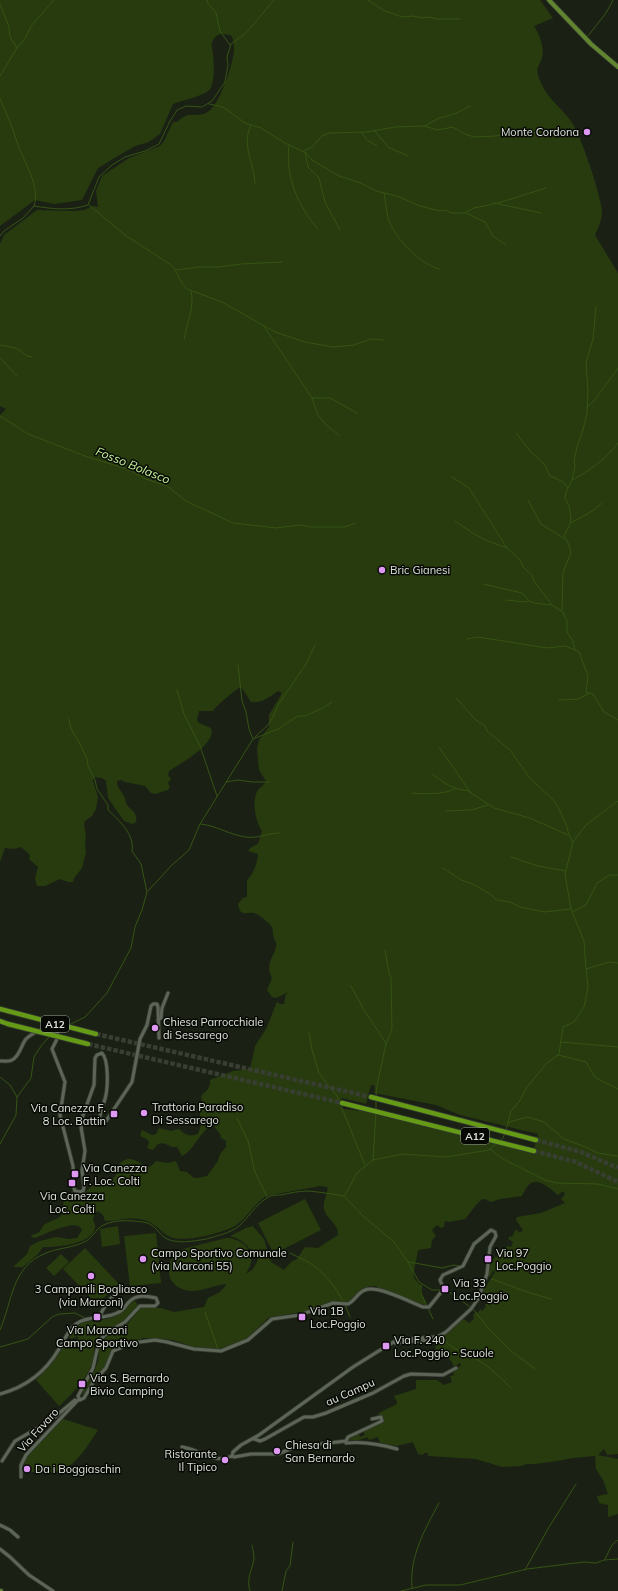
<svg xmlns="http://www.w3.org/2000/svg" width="618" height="1591" viewBox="0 0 618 1591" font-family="Mulish,sans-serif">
	<rect width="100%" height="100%" fill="#1a2114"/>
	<g fill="#273b0e" fill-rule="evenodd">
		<path d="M0,0h540l13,18 -19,8c5,7 11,22 8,32 -2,8 -7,8 -3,20 7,21 23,29 34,46 8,13 30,76 29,90 -1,7 -4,15 -7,21l23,38v1181l-11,1 -3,-6 -6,6 20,4v55l-10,3v-12l-9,-2 -2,-7 11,-2 -5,-14 -7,-11 -1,-13 -22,2 -16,3 -22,3h-9l-4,2 -20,1 -26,-8 -48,-3v-3h-4l-1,2 -5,-1 -5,-12 -16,4 -17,-3 -2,-6 -9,3 -1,-3 -9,3h-11l11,-6 1,3 5,-2 -2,-4 20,-11v-4l-6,-2 20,-10v-2l-3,-6 22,-7v-9h21l7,5 8,-3 -2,-6 4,-1 -1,-3 8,-7 -1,-2 -6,4c-4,-10 -8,-12 -18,-16l-2,-9 3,-1 -1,-3 28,-19 5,4 5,-4 -1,-4 2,-2h2l4,-4 1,2 4,-4 -1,-1 3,-8 -5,-3 -3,1 2,-7h2l11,-17 -2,-2 -3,7 -3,-1 5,-15 3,-4 6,-1 6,-10 4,1 2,-5 -5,-3 2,-3 2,1 4,-8 4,4 3,-3 -7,-10 1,-3 24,-4 24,-10 -4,-4 4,-5 -2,-3 -5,4c-15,-12 -26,-23 -36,1l-22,3 -9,3c-3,-1 -4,-3 -7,-3 -5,0 -15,16 -19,20l-16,3 -4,-1 -1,6 -3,1 -4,-3 -5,5 4,6 -4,4 -1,8 -13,2c-1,10 -5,18 -4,28l7,8 -1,6 6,10v4l-32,-13 -17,-4v-3h-8l-1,2h-4l-5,3 -10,10 -3,2 -13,-2 -27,10 -34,6 -5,2 -18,18 -9,5 -20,7 -26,-2 -21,-7 -30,-2 -28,9 -4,4 -5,14 -24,30 1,-5 12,-20 3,-9 2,-17 10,-11 18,-10 13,-15h20l13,4 30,-5 4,-9 12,-6 7,-8c-17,1 -33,13 -49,3 -6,-4 -10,-10 -9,-18 0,-10 6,-16 14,-20l43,-11c13,0 27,9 25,25 -1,4 -4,8 -5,11l7,-5 5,-9c-8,-11 -13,-20 -28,-24l16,-8 7,-2 11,13 7,23 13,8 7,-8 6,-3 8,-12 13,1 20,-13c1,-11 -12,-16 -14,-26 -2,-8 5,-15 3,-22l-7,-1 -54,10c-12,8 -19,22 -31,30 -13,7 -51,17 -65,11 -9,-5 -15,-14 -26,-17 -17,-4 -23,1 -39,1l-2,-6 -5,-4 -3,2 -2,6c1,4 3,6 2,9 -4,17 -39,19 -52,19l-5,7 -15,13h-10l14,-13 3,-8 10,-5 16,-4 13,2 8,-1 5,-8c-1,-2 -1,-3 -4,-4 -9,-4 -35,9 -43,12l-4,-1 1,-2 6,-2c3,-2 3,-5 6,-8 5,-5 16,-4 19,-13 1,-5 -1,-8 2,-13l4,-1 2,-6 2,-1 5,5c7,-1 8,-6 13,-9 15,-7 25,-2 27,-22 13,-13 19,-1 32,2l6,-6 11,2 9,-2 4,10 7,1 7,6h4l9,-2 11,-15 2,-7 6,-7v-6l-5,-3 -1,-4 -7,-9c-14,6 -18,25 -31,31l-5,-9h-5c-5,-2 -8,-5 -14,-3l-5,6 -6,-2 2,-5 -1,-3 -8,-4 2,-6 10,5 4,-1 3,-6 12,3 8,-2c6,6 11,8 19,5l3,-9 -1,-12 3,-5 -2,-12c5,-5 10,-8 9,-16l23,-9 17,-2 5,-23 11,-17 11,-27 3,2h4l2,-10 5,-3 -15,7 -4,-1 -5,-7 5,-12c-9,-16 6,-24 4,-35 0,-2 -2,-3 -2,-5 -2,-4 0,-9 -3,-12 -3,-4 -12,-12 -17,-13 -9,-1 -14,4 -16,-9l5,-6 4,-1v-17c7,-7 10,-16 11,-26l-10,-3 2,-3 8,-4 4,-13c-6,-8 -11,-31 -4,-41 2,-3 6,-5 8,-9l-7,-11 -2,-21 2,-9 10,-13v-12l13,-22 -4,-2c-7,5 -17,13 -27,11l-10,-15c-5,2 -25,19 -28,24h-14l-2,9 2,3 12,5c6,16 -30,35 -42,43l-1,4 3,4 -3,4 2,4 -2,3 -13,4 -4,-1 -6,-7 -20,-4 -4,-2 -4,1c0,7 4,9 7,15 2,3 1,6 3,9 5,6 11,8 9,17l-3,2 -9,-3 -16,-23 -2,-17 -4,-3 -8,-1 -1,4 5,16 -2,12 -4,7 -7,5 -1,4 2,10 -1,8 1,9 -4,16 -8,10 -1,4h-5l-8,-3 -15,7h-8l-2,-8 3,-11 -9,-8 1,-4 -9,-8 -7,2 -9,-1 -5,14v-447l6,-6 -6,-3v-162l4,-9 33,-25 37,1 10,-1 9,-4 5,1 -2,-16 6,-15 27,-18 31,-12 4,-5 9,-19h4c13,-12 15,-4 29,-9 13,-5 28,-51 28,-64 0,-4 -1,-9 -2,-13 -7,-3 -17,-4 -20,7 -1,3 1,9 1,12 1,9 2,26 -3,34 -5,7 -27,11 -37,15l-13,30 -11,8 -14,4 -37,22 -16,32 -28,4 -19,-4 -35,26zM371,1085l4,1 -1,7 62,12 24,10 78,19 -5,18 -171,-41 -18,-2 -4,-3 2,-8 24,6z"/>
		<path d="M305,1199l16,31 -47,24 -16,-31z"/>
		<path d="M118,1226l2,18 -18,3 -2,-18z"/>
		<path d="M156,1233l5,50 -31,3 -6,-50z"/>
		<path d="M85,1248l34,36 -22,20 -34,-35z"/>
		<path d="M61,1254l8,8 -15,14 -8,-8z"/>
		<path d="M135,1301l3,4 -13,16 -31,19c0,7 0,13 -1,20 -3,15 -22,36 -34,46l-23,-26 16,-17 14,-23 11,4 1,-8 -7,3 -3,-4c14,-21 31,-10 50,-20 7,-4 10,-12 17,-14z"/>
		<path d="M63,1419l35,11c-22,34 -32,50 -76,40l5,-13z"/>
	</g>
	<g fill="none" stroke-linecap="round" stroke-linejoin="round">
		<g stroke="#365314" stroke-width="1">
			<path d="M207,0l1,3 8,10 4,18 10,14"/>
			<path d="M368,0l15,10 19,7 11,-1 10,2 6,-1 8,2h23"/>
			<path d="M0,4l9,23 1,10 7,11 -17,28"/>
			<path d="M588,36l18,-23 7,-13"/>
			<path d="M17,48l9,-11 5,-11 23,-26"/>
			<path d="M0,99c7,15 13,30 18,46 6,17 23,42 16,61"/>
			<path d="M209,104l14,3 22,16 16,5 24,15 21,10 6,7 27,16 22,7 15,8 21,5 23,10 20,5 6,-1 5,3h14l9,-5 24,-5 48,-15"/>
			<path d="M251,125c-10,19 3,39 4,58"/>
			<path d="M425,126l12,-7 20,-6 13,-7"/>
			<path d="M375,131l13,16 20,9"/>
			<path d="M361,132l6,8 10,6"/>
			<path d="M289,146c-4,30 9,60 28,82"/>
			<path d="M303,151l8,-3 11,-12 7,-3 38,-1 28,-5 30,-1 12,4 16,-3 12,7 9,3 22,-1 15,-4 21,2 9,-3"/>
			<path d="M305,152l3,15 11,11 6,24 15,28"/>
			<path d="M384,193c2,9 2,20 5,28 8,19 30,42 50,48"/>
			<path d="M494,203l47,10"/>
			<path d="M89,205l36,30 46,30 3,3 8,15 5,6 35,13 53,30 30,10 28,5 21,-2 17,-6 13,1"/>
			<path d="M466,213l19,9 8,14 13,9"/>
			<path d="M0,236l4,-5 19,-13 11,-12c19,3 36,5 54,-1l11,-28 13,-12 13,-8 20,-6 14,-7 11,-23 7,-11 9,-4 16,1 10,-6 13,-19 3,-17 -1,-8 4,-13 15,-11 28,-33"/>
			<path d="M176,270l23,-3h20l22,-3 41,-2"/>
			<path d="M596,307l-3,32 -7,23 2,29 -1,22 -4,17 -6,17 -3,14 1,6 -3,13 -6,12 -1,7 4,6 2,13 -1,7 -6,10 5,10 2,8 -8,19 -1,39 5,10v11l6,9 2,9 4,2 9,24 -2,16 7,2 11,18 14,8"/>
			<path d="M263,325l49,73 6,17 8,10 13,10"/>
			<path d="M184,339c3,-16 11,-34 7,-48"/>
			<path d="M0,345l16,3 11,8 5,1"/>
			<path d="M0,358l17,18"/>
			<path d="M312,398h18l27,15"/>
			<path d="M587,407l7,-6 24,-33"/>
			<path d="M0,416l28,18 57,22 42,13 19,10 21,7 19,15 47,22 43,5 23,-3 12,2h34l10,-4"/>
			<path d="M516,433l13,17 16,15 4,10 14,7 5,6"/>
			<path d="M452,477l17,11 38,60 13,12 3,7 9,8 2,6 18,24 9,6"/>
			<path d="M572,480c17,-9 34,-21 46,-37"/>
			<path d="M528,500l13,24 24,15"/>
			<path d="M455,521l16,11 14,8 22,8"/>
			<path d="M571,523l23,-13 8,-7"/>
			<path d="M483,584l39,9 7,8 5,2 17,2"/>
			<path d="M506,600l18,2 4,-1"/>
			<path d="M467,639l11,-2 69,11 18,-2 10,4"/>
			<path d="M238,665l4,36 4,11 3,17 4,10"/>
			<path d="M177,690l7,24 16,32 17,50"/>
			<path d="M456,698l20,22 9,6 2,5 23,19 19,27 23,22 5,6 9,19 3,11 4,7"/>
			<path d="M559,700l20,-1 10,-6"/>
			<path d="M255,737l13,-12 6,-10 4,-10 28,-41 9,-19"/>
			<path d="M439,747l32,46"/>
			<path d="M432,774l16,11 10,4 10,2 26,17 36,10 38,17"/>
			<path d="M226,782l12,-2 14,2h17"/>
			<path d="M412,793c13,1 30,2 43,-4"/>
			<path d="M446,811l25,-1 17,-5"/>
			<path d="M201,824c16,2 29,11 45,13 11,2 22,-4 33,-4"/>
			<path d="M511,857l27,9 28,5"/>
			<path d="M443,868l18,12 12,4 17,10 7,6 13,2 10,5 24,5 27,-3"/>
			<path d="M148,891l24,-26 17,-15 11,-26 53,-85 25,-10 20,-13h7l18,-8 9,-6"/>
			<path d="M572,912l14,-7 11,-22 13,-8h8"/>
			<path d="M586,969l23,-7 9,1"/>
			<path d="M351,986l13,24 22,33"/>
			<path d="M69,1025l16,-8 22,-24 24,-45 4,-21 7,-17 5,-18 -6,-28 -9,-13c3,-16 -13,-31 -24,-41v-5l-11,-16 -2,-9 -7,-14 -1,-7 -8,-17 -8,-13 -2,-10"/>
			<path d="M58,1030l6,-3"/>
			<path d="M309,1033l3,17 7,23 5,7 13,16 28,69"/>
			<path d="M561,1042l57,5"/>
			<path d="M558,1055l28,7 8,14 6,4 18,9"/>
			<path d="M0,1077l10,8 7,12"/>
			<path d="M376,1097l1,-12 9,-41 6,-15 -1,-51 -2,-5 -4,-23"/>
			<path d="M376,1110v-8"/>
			<path d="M237,1118l11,23 7,31 12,25"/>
			<path d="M508,1123l5,-2 15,-4 16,5 20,17 24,9 9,5 21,3"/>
			<path d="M506,1130l5,-19 8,-9 8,-15 20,-24 12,-9 4,-27 11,-5 10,-15 4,-20 -2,-18 -2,-28 -13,-32 -6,-35 8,-32 13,-17 32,-24"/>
			<path d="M500,1141l3,-3 2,-5"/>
			<path d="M0,1144l16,-29 1,-18 14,-19 3,-21 7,-11 8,-9"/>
			<path d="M490,1149l13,10 42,21 12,3 41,1 20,5"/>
			<path d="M373,1160l3,-47"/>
			<path d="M345,1195l12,-22 16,-13 29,-6 44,3 43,-7 7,-6"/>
			<path d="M290,1253c6,3 12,6 18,9 14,8 29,25 35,40"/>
			<path d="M409,1262l33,6 12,-3 5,1"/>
			<path d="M492,1279l32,12 27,8"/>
			<path d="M421,1285v8l12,26"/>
			<path d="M345,1305l5,12"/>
			<path d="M473,1309l15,19 22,22 25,19"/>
			<path d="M205,1312l13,37"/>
			<path d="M0,1330c13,-30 11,-63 46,-77 12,-5 26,-5 38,-11 7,-3 10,-9 15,-14 10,-9 31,-8 44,-6 10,1 14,9 21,15 10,8 30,4 42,2 10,-3 25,-6 33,-13 10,-9 16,-21 28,-28 4,-3 9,-3 14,-3 9,-2 18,-4 27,-4 12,1 24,3 36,5l19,20 31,26 14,20 11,20 13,8h8l11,3 19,14"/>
			<path d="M442,1337c8,13 24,15 36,23 13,8 23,18 33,28"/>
			<path d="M0,1347l28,-8 24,-22 7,-3 16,-1 10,5"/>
			<path d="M605,1559l7,-14 6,-5"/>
			<path d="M525,1570l24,-43 27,-43"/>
			<path d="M412,1588c-3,-31 13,-59 27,-85"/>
			<path d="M250,1591c-4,-12 2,-21 4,-32 0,-5 -1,-9 -2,-14"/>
			<path d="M282,1591l4,-20 4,-5 3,-24"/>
			<path d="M401,1591l25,-6h34l67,-16 57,-7 12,1 8,-3 14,-1"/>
		</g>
		<g stroke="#383e32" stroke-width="4.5" stroke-dasharray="4.5 2" stroke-linecap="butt">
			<path d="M96,1034l275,63"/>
			<path d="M88,1044l254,59"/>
			<path d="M536,1140l45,12 37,16"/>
			<path d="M534,1151l42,11 42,20"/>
		</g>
		<g stroke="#353a32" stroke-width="4.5">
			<g id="minor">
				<path d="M158,1020l3,-2 1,-10 6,-15"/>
				<path d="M0,1061c4,0 9,1 12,-1 8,-4 9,-15 14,-21 6,-6 24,-15 31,-8l1,6 -6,12 13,33 -5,33 13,51 1,22 1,3 5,1 3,-1 1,-4 -2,-17 3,-19 -4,-24 1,-9 12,-33 1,-27 2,-3 5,-2c7,7 6,36 3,46 -2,7 -6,14 -5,21l3,2 3,-1 26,-39 8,-43 7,-14 4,-19 2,-2h4l1,3 1,31"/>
				<path d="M99,1318c5,-12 15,-28 29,-30"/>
				<path d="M395,1343l35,-3 2,-2"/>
				<path d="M0,1394c26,-7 45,-21 59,-45 5,-8 9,-19 17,-25 11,-9 30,-4 43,-12 5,-2 7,-8 11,-11 6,-6 18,-5 26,-3l2,5 -3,3h-15l-15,16 -17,10 -9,9 -6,27 -15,28 2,4 4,-2 10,-17 12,-13 7,-17 19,-8 23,-3 12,2 27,7 27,2 27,-11 24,-21 28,-4 33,-12 15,1c7,-3 10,-12 17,-14 13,-5 45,12 58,17h6l13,-16 1,-4 -3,-7 3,-5 20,-9 11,-22 17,-14 4,2 1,4 -6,11 -3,27 -9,25 -7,10 -25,23 -7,4 -6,1 -36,3 -20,12 -24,15 -94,68 -18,10 -8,7 -1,4"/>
				<path d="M254,1439l6,2 5,-2 39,-22h9l13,-4 47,-20 31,-17 7,-2 32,1 13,-7"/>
				<path d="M346,1443c17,-2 34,1 51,6"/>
				<path d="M182,1447c18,2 32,18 50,9"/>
				<path d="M232,1456l2,1 17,-3h27l17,-7 51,-6 2,-4 34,-16 -1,-4 -9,2"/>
				<path d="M2,1461l13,-20 35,-20 25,-21"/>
				<path d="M21,1477v-12l5,-10 53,-56"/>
				<path d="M0,1525l10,5 8,7"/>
				<path d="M0,1549l10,8 19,18 24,16"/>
			</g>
		</g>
		<g stroke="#353a32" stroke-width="5.5">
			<g id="major">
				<path d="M549,0l42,44 27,23"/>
				<path d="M0,1591h1"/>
			</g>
		</g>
		<g stroke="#353a32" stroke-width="6">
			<g id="highway">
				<path d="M0,1009l96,25"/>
				<path d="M0,1021l8,3"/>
				<path d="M371,1097l165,43"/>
				<path d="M342,1103l192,48"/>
			</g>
		</g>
		<use href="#minor" stroke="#5d6556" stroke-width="3"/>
		<use href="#major" stroke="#61852f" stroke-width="4"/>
		<use href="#highway" stroke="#649a15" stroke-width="4.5"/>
		<g stroke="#353a32" stroke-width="6" stroke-linecap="butt">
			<path id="highway-bridge" d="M8,1024l80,20"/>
		</g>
		<use href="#highway-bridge" stroke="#649a15" stroke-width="4.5"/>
	</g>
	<g fill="#de98f2" stroke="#070905" stroke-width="1.5">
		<circle cx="587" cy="132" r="4"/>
		<circle cx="382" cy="570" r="4"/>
		<circle cx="155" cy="1028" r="4"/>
		<circle cx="144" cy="1113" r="4"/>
		<rect x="110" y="1110" width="8" height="8" rx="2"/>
		<rect x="71" y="1170" width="8" height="8" rx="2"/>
		<rect x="68" y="1179" width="8" height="8" rx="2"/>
		<circle cx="143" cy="1259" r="4"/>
		<rect x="484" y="1255" width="8" height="8" rx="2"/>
		<circle cx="91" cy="1276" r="4"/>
		<rect x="441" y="1285" width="8" height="8" rx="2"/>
		<rect x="93" y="1313" width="8" height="8" rx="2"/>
		<rect x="298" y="1313" width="8" height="8" rx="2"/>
		<rect x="382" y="1342" width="8" height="8" rx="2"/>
		<rect x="78" y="1380" width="8" height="8" rx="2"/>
		<circle cx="277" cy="1451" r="4"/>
		<circle cx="225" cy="1460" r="4"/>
		<circle cx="27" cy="1469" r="4"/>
	</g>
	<g text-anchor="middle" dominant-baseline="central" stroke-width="3" stroke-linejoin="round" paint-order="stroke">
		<g fill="#070905" stroke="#9ea29b" stroke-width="1">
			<rect x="41" y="1016" width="28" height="16" rx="3"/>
			<rect x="461" y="1128" width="28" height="16" rx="3"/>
		</g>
		<g font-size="10" font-weight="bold" fill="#dfe4db">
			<text x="55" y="1024">A12</text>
			<text x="475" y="1136">A12</text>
		</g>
		<g font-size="11" fill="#dfe4db" stroke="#070905" text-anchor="start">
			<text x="579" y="132" text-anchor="end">Monte Cordona</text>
			<text x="390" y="570">Bric Gianesi</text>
			<text x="163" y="1022">Chiesa Parrocchiale<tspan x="163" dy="13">di Sessarego</tspan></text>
			<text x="152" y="1107">Trattoria Paradiso<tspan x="152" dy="13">Di Sessarego</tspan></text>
			<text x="106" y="1108" text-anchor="end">Via Canezza F.<tspan x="106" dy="13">8 Loc. Battin</tspan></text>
			<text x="83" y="1168">Via Canezza<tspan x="83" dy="13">F. Loc. Colti</tspan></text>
			<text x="72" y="1196" text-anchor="middle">Via Canezza<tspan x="72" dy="13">Loc. Colti</tspan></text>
			<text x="151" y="1253">Campo Sportivo Comunale<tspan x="151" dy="13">(via Marconi 55)</tspan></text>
			<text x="496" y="1253">Via 97<tspan x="496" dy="13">Loc.Poggio</tspan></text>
			<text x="453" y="1283">Via 33<tspan x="453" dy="13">Loc.Poggio</tspan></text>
			<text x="91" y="1289" text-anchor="middle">3 Campanili Bogliasco<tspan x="91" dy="13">(via Marconi)</tspan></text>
			<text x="310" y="1311">Via 1B<tspan x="310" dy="13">Loc.Poggio</tspan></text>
			<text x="97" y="1330" text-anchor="middle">Via Marconi<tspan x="97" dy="13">Campo Sportivo</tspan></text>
			<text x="394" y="1340">Via F. 240<tspan x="394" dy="13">Loc.Poggio - Scuole</tspan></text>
			<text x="90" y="1378">Via S. Bernardo<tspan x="90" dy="13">Bivio Camping</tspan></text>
			<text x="285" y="1445">Chiesa di<tspan x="285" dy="13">San Bernardo</tspan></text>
			<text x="217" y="1454" text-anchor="end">Ristorante<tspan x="217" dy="13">Il Tipico</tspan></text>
			<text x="35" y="1469">Da i Boggiaschin</text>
		</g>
		<g font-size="11" fill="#dfe4db" stroke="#070905">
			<text transform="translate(350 1392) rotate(-24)">au Campu</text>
			<text transform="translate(38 1430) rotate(-48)">Via Favaro</text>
		</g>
		<g font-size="12" font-style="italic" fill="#c7f69c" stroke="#070905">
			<text transform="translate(133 465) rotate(22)">Fosso Bolasco</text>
		</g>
	</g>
</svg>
